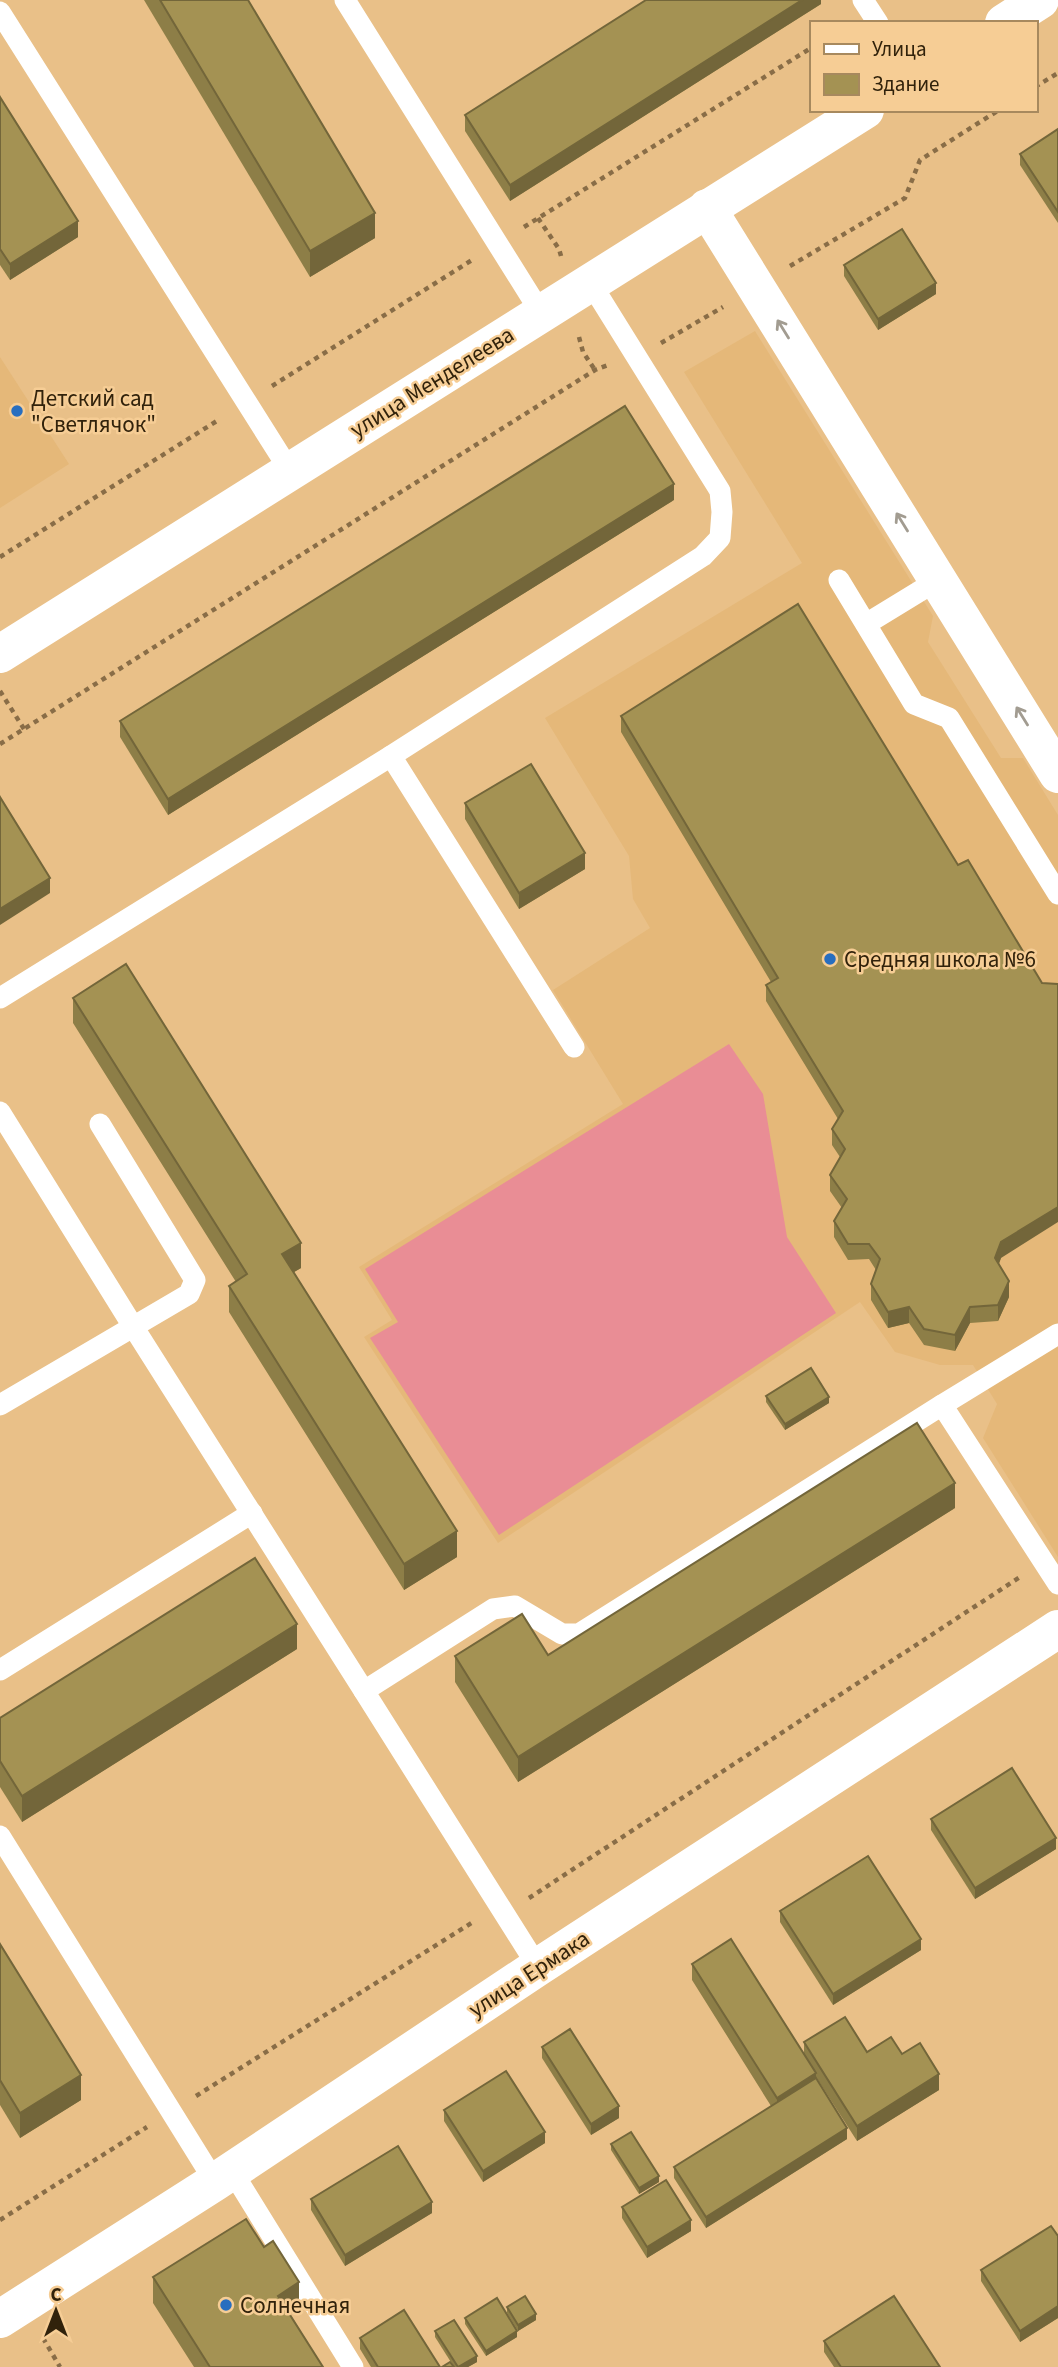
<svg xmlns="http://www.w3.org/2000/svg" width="1058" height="2367" viewBox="0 0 1058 2367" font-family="'Source Sans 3',sans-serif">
	<rect width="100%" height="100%" fill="#e9c088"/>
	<g fill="#e5b879">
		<path d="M755,331l178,285 -5,26 73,116h22l35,57v742l-75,-119 14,-34 -24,-39h-33l-45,-13 -35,-50 -362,241 -134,-206 28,-17 -33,-53 264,-163 -70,-114 97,-62 -17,-29 -4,-43 -84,-138 257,-155 -118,-191z"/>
		<path d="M0,357l69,107 -69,44z"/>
	</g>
	<path fill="#e98d95" d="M729,1044l34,50 24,143 49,76 -337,222 -129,-197 28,-16 -33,-53z"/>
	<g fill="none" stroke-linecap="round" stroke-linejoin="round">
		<g stroke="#896d47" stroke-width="4.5" stroke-dasharray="5 5" stroke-linecap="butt">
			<path d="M1035,87l23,-14"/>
			<path d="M538,218l21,31 2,7"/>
			<path d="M524,227l287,-179"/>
			<path d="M790,266l115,-68 15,-38 79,-50"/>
			<path d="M579,337l4,15 12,18"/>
			<path d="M661,343l62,-36"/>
			<path d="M272,386l200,-126"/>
			<path d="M0,557l220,-138"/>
			<path d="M0,691l24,38"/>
			<path d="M0,744l595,-374 13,-5"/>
			<path d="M529,1898l491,-321"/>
			<path d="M196,2096l277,-174"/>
			<path d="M0,2220l147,-93"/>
			<path d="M43,2338l17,29"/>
		</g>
		<g stroke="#fff" stroke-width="21">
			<path d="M345,0l196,313"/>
			<path d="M863,0l15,23"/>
			<path d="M0,12l290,459"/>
			<path d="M839,580l75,124 35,14 109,176"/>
			<path d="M866,624l72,-44"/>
			<path d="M391,756l183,291"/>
			<path d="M0,998l391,-242 312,-200 17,-18 2,-26 -2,-21 -130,-209"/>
			<path d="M0,1112l134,216 230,363"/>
			<path d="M0,1405l189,-111 6,-14 -95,-156"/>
			<path d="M942,1405l116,-71"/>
			<path d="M0,1670l252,-157"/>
			<path d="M0,1836l215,346"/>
			<path d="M538,1967l-174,-276 129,-82 22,-3 47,28h17l363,-229 116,179"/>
			<path d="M232,2171l121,196"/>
		</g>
		<g stroke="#fff" stroke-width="38">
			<path d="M1004,23l36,-23"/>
			<path d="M707,208l351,566"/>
			<path d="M0,654l865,-544"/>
			<path d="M0,2319l215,-137 323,-215 520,-338"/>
		</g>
	</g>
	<g fill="#8d7e47">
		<path d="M144,0h104l127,238 -65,39z"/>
		<path d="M821,0v4l-311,197 -45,-70v-16z"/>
		<path d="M0,97l78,140 -68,43 -10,-15z"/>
		<path d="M1058,129v94l-38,-58v-11z"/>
		<path d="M844,265l92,29 -58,36 -34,-54z"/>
		<path d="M674,500l-506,315 -48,-78v-16z"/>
		<path d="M621,716l380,542 -2,6 10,33 -11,24 -28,2 -15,28 -31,-6 -15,-22 -21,5 -17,-28v-16l5,-14 -7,-11 -21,1 -14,-23v-16l8,-13 -12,-17v-16l10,-18 -8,-12v-16l6,-10 -72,-118v-16l5,-3 -150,-250z"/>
		<path d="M465,803l120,66 -66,40 -54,-90z"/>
		<path d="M73,998l228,270 -7,4 163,285 -53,33 -175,-278v-26l7,-4 -163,-259z"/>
		<path d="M766,1396l63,7 -44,27 -19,-28z"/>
		<path d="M955,1508l-437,274 -63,-100v-26l93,-1z"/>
		<path d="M297,1649l-275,173 -22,-35v-69z"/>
		<path d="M931,1819l125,30 -81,50 -44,-69z"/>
		<path d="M780,1911l141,39 -88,55 -53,-83z"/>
		<path d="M0,1944l81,156 -61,38 -20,-33z"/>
		<path d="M692,1964l112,90v-12l63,10 35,2 37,36 -82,51 -41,-64 31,62 -141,89 -32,-50v-11l97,-61 -79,-126z"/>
		<path d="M542,2047l77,71 -28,17 -49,-77z"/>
		<path d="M444,2110l101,33 -62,39 -39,-61z"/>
		<path d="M611,2144l48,38 -20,12 -28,-44z"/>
		<path d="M311,2199l121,14 -87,53 -34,-56z"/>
		<path d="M622,2207l69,24 -44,27 -25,-40z"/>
		<path d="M1058,2236v82l-38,24 -39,-61v-11z"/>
		<path d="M153,2277l146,31 -9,6 33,53h-129l-41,-64z"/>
		<path d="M507,2307l29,13 -18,11 -11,-18z"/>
		<path d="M465,2318l52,19 -31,19 -21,-32z"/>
		<path d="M435,2331l42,31 -9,5h-14l-19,-30z"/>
		<path d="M360,2338l80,29h-69l-11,-18z"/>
		<path d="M824,2341l116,26h-106l-10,-15z"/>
	</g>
	<g fill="#73663a">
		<path d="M802,0h19v4l-311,197v-16z"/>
		<path d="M375,213v25l-65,39v-26z"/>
		<path d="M78,221v16l-68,43v-16z"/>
		<path d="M936,283v11l-58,36v-11z"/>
		<path d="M674,484v16l-506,315v-16z"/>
		<path d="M585,853v16l-66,40v-16z"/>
		<path d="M50,878v15l-50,32v-16z"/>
		<path d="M1058,1207v15l-57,36 -6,15v-15l6,-16z"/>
		<path d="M301,1243v25l-19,11v-25z"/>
		<path d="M1009,1281v16l-11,24v-16z"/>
		<path d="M909,1307v16l-21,5v-16z"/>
		<path d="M970,1307v16l-15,28v-16z"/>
		<path d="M829,1397v6l-44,27v-6z"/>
		<path d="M955,1483v25l-437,274v-25z"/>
		<path d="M457,1531v26l-53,33v-26z"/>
		<path d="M297,1624v25l-275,173v-26z"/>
		<path d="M1056,1838v11l-81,50v-11z"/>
		<path d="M921,1939v11l-88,55v-11z"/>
		<path d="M816,2073v16l-39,25v-16z"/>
		<path d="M939,2074v16l-82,51v-15z"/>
		<path d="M81,2075v25l-61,38v-25z"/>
		<path d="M619,2106v12l-28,17v-11z"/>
		<path d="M847,2128v11l-141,89v-11z"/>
		<path d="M545,2132v11l-62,39v-11z"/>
		<path d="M659,2176v6l-20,12v-6z"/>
		<path d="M432,2202v11l-87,53v-11z"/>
		<path d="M691,2220v11l-44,27v-11z"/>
		<path d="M299,2282v26l-21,13v-25z"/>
		<path d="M1058,2306v12l-38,24v-11z"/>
		<path d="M536,2314v6l-18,11v-6z"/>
		<path d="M517,2331v6l-31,19v-5z"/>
		<path d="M477,2356v6l-9,5h-10z"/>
	</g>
	<g fill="#a49253" stroke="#73663a" stroke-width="2">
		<path d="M160,0h88l127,213 -65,38z"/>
		<path d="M646,0h156l-292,185 -45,-70z"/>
		<path d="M0,97l78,124 -68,43 -10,-15z"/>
		<path d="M1058,129v83l-38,-58z"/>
		<path d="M902,229l34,54 -58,36 -34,-54z"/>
		<path d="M625,406l49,78 -506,315 -48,-78z"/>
		<path d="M798,604l160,261 10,-5 74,123 16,1v223l-57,35 -6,16 14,23 -11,24 -28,2 -15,28 -31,-6 -15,-22 -21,5 -17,-28 9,-25 -11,-15h-21l-14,-23 13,-22 -17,-24 15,-26 -13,-20 11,-18 -77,-126 12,-7 -157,-262z"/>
		<path d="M531,764l54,89 -66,40 -54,-90z"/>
		<path d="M0,797l50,81 -50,31z"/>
		<path d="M126,964l175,279 -19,11 175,277 -53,33 -175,-278 18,-12 -174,-276z"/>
		<path d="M811,1368l18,29 -44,27 -19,-28z"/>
		<path d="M917,1423l38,60 -437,274 -63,-101 67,-42 26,41z"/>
		<path d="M255,1558l42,66 -275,172 -22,-35v-43z"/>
		<path d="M1012,1768l44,70 -81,50 -44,-69z"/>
		<path d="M868,1856l53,83 -88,55 -53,-83z"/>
		<path d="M731,1939l85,134 -39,25 -85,-134z"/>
		<path d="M0,1944l81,131 -61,38 -20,-33z"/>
		<path d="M845,2017l22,35 24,-15 11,17 18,-11 19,31 -82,52 -53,-84z"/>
		<path d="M570,2029l49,77 -28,18 -49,-77z"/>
		<path d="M506,2071l39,61 -62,39 -39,-61z"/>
		<path d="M816,2078l31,50 -141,89 -32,-50z"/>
		<path d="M631,2132l28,44 -20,12 -28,-44z"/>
		<path d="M398,2146l34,56 -87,53 -34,-56z"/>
		<path d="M666,2180l25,40 -44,27 -25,-40z"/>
		<path d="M246,2219l18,28 9,-6 26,41 -21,14 45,71h-113l-57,-90z"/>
		<path d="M1051,2226l7,10v70l-38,25 -39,-61z"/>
		<path d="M525,2296l11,18 -18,11 -11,-18z"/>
		<path d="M894,2296l46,71h-99l-17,-26z"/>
		<path d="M497,2298l20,33 -31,20 -21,-33z"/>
		<path d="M404,2310l36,57h-62l-18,-29z"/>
		<path d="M454,2320l23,36 -19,11 -23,-36z"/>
		<path d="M450,2362l4,5h-12z"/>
	</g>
	<defs><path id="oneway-shaft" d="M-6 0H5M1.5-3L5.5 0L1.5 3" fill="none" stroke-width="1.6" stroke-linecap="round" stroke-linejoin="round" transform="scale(1.75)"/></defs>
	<g stroke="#a29c91">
		<use href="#oneway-shaft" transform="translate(783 329) rotate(-122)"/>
		<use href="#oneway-shaft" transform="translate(902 522) rotate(-122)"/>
		<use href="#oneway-shaft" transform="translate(1022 716) rotate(-122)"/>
	</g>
	<g fill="#286ebf" stroke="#f6cd95" stroke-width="2.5">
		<circle cx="17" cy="411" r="7"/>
		<circle cx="830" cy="959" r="7"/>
		<circle cx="226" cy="2305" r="7"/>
	</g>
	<g text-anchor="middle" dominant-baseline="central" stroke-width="5" stroke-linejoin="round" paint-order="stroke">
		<g font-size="23" fill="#31220b" stroke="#f6cd95">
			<text transform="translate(432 382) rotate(-32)">улица Менделеева</text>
			<text transform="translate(529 1974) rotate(-33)">улица Ермака</text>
		</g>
		<g font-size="23" fill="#31220b" stroke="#f6cd95" text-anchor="start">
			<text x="31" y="398">Детский сад<tspan x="31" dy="26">"Светлячок"</tspan></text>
			<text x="844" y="959">Средняя школа №6</text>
			<text x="240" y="2305">Солнечная</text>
		</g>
	</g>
	<rect x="810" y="21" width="228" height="91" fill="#f6cd95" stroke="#a7895e" stroke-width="2"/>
	<rect x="824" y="44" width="35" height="10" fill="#ffffff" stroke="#a7895e" stroke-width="2"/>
	<text x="872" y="56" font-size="21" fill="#31220b">Улица</text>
	<rect x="824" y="74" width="35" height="21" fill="#a49253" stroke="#a7895e" stroke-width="2"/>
	<text x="872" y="91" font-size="21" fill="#31220b">Здание</text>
	<g transform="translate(56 2311)" stroke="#f6cd95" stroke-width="5" paint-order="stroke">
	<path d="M0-5L12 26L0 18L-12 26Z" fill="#31220b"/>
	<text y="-10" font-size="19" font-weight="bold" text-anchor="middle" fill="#31220b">С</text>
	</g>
</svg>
